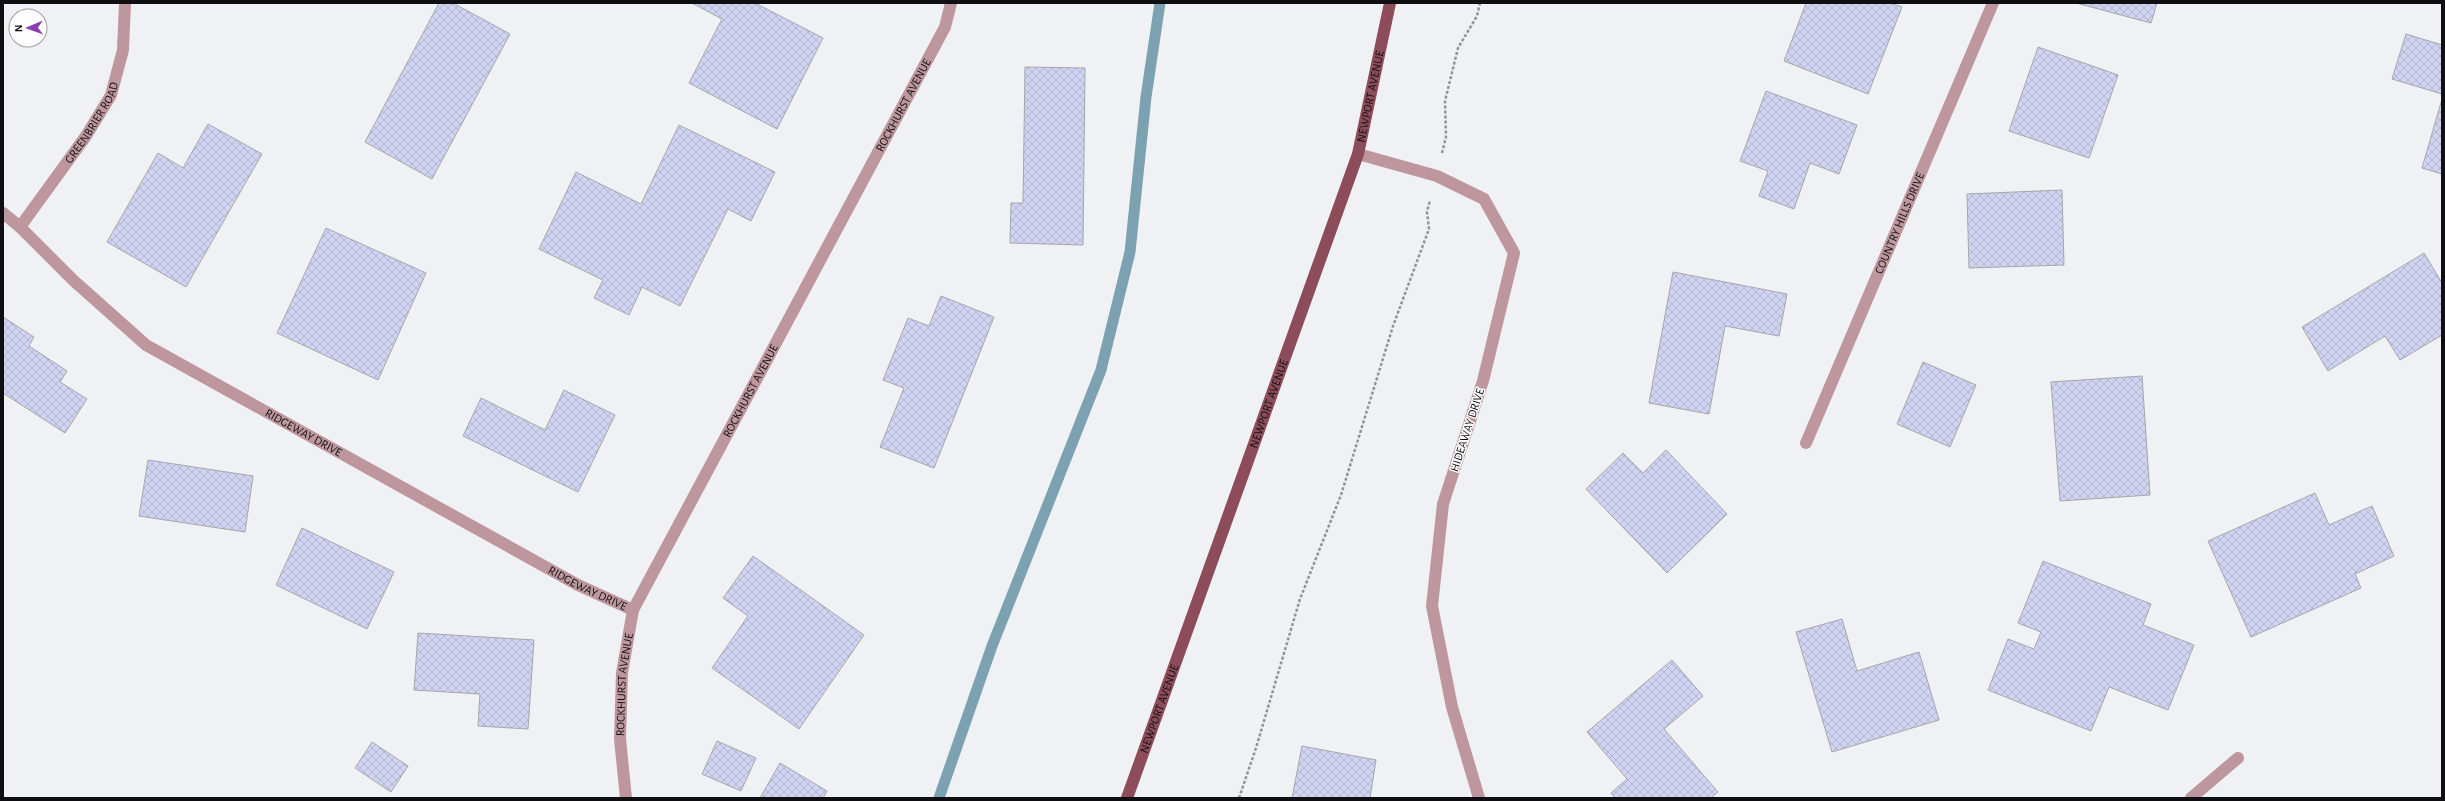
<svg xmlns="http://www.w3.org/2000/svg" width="2445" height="801" viewBox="0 0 2445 801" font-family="'Alegreya Sans',sans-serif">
	<defs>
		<pattern id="building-cross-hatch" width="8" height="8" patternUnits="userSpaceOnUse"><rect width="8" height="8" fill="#d0d4f2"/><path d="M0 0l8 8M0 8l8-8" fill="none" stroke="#b1b5ce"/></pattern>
	</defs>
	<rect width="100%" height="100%" fill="#f0f1f4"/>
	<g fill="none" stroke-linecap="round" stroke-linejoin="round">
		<path stroke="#7ca1b1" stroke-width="11" d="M939,798l53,-152 109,-276 29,-118 16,-155 14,-94"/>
	</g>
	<g fill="url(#building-cross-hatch)" stroke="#a6a6a9">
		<path d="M439,3h14l57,31 -78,145 -67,-37z"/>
		<path d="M692,3h63l68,35 -46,91 -88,-46 33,-64z"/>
		<path d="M1806,3h85l11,4 -34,87 -84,-33z"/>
		<path d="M2076,3h81l-6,20z"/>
		<path d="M2406,34l36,11v49l-50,-15z"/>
		<path d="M2038,47l80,28 -29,83 -80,-27z"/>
		<path d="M1025,67l60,1 -2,177 -73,-2 1,-40h12z"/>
		<path d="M1766,91l91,34 -18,49 -29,-11 -16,46 -35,-13 9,-25 -28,-10z"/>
		<path d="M2442,99v75l-20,-6z"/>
		<path d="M208,124l54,30 -76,133 -79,-45 51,-89 25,15z"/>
		<path d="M679,125l96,47 -24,49 -23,-12 -48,97 -38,-19 -13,28 -35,-17 9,-18 -64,-31 37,-77 65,32z"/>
		<path d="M2062,190l2,75 -95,3 -2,-74z"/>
		<path d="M326,228l100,45 -48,107 -101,-47z"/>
		<path d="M2424,253l18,30v52l-42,25 -15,-24 -57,35 -26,-44z"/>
		<path d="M1673,272l114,22 -8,42 -54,-10 -16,88 -60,-11z"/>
		<path d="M941,296l53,21 -60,151 -54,-21 24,-59 -21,-8 25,-62 21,8z"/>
		<path d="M3,317l31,20 -5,9 38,25 -7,11 27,17 -22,34 -62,-40z"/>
		<path d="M1923,362l53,23 -26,62 -53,-23z"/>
		<path d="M2142,376l8,119 -90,6 -9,-119z"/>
		<path d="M564,390l51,25 -37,77 -115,-56 18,-38 64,32z"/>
		<path d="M1666,450l61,64 -60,59 -81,-84 37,-36 20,20z"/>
		<path d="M148,460l105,16 -8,56 -106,-16z"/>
		<path d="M2315,493l14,32 43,-19 22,50 -39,18 6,14 -110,49 -43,-96z"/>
		<path d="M302,528l92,44 -27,57 -91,-44z"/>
		<path d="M753,556l111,79 -65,94 -87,-61 36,-52 -25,-18z"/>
		<path d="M2043,561l108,43 -8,21 51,20 -26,65 -59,-23 -18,44 -103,-41 20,-51 26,10 7,-17 -23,-9z"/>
		<path d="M1842,619l15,52 62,-19 20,68 -107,32 -36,-120z"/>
		<path d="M418,633l116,7 -6,89 -50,-3 2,-32 -66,-4z"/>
		<path d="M1672,660l31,36 -39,33 54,63 -7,6h-96l-4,-5 16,-14 -40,-47z"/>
		<path d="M717,741l39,17 -15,33 -39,-17z"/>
		<path d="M372,742l36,24 -17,26 -36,-24z"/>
		<path d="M1302,746l74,14 -6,38h-78z"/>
		<path d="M780,763l47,28 -4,7h-63z"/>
	</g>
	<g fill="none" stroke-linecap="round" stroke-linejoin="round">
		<g stroke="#929396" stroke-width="2.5" stroke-dasharray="3 2" stroke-linecap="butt">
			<path d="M1442,153l4,-16 -1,-36 13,-53 19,-32 3,-13"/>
			<path d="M1239,798l17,-50 44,-149 41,-104 52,-169 36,-97 -2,-17 3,-12"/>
		</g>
		<g stroke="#be979e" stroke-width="12">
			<path d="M1358,154l79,22 47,23 30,54 -31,128 -40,123 -11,102 20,101 27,91"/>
			<path id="s1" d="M3,213l17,14 53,53 73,65 432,240 55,25"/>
			<path id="s2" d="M20,227l66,-91 25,-41 12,-45 2,-47"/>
			<path id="s3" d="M1806,443l187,-440"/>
			<path id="s4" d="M626,798l-6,-59 2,-66 11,-63 312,-583 6,-24"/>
			<path d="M2191,798l47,-40"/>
		</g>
		<path stroke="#8d4c5a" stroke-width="12" id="s5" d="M1127,798l231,-644 32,-151"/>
	</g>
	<g text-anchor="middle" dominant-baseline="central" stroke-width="3" stroke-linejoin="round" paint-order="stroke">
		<g font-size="12" fill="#0f0f11" stroke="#fefefe">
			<text stroke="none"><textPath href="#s5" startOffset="743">NEWPORT AVENUE</textPath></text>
			<text stroke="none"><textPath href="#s4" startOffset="762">ROCKHURST AVENUE</textPath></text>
			<text stroke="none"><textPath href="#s2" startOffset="127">GREENBRIER ROAD</textPath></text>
			<text stroke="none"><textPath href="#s3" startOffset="239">COUNTRY HILLS DRIVE</textPath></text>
			<text stroke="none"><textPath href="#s4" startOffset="438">ROCKHURST AVENUE</textPath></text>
			<text stroke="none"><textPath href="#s5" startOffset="419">NEWPORT AVENUE</textPath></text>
			<text transform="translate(1467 430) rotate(-72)">HIDEAWAY DRIVE</text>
			<text stroke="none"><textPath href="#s1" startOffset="375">RIDGEWAY DRIVE</textPath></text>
			<text stroke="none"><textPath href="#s1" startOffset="699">RIDGEWAY DRIVE</textPath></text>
			<text stroke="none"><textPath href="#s4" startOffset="114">ROCKHURST AVENUE</textPath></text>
			<text stroke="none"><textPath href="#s5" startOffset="95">NEWPORT AVENUE</textPath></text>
		</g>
	</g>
	<rect width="2445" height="801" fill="none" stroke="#0f0f11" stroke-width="8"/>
	<g transform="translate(28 28) rotate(268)"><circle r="19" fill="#fefefe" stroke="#9e9e9f"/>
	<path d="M0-3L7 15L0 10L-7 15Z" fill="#8b3eaf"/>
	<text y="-6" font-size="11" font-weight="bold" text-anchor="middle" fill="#0f0f11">N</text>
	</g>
</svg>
